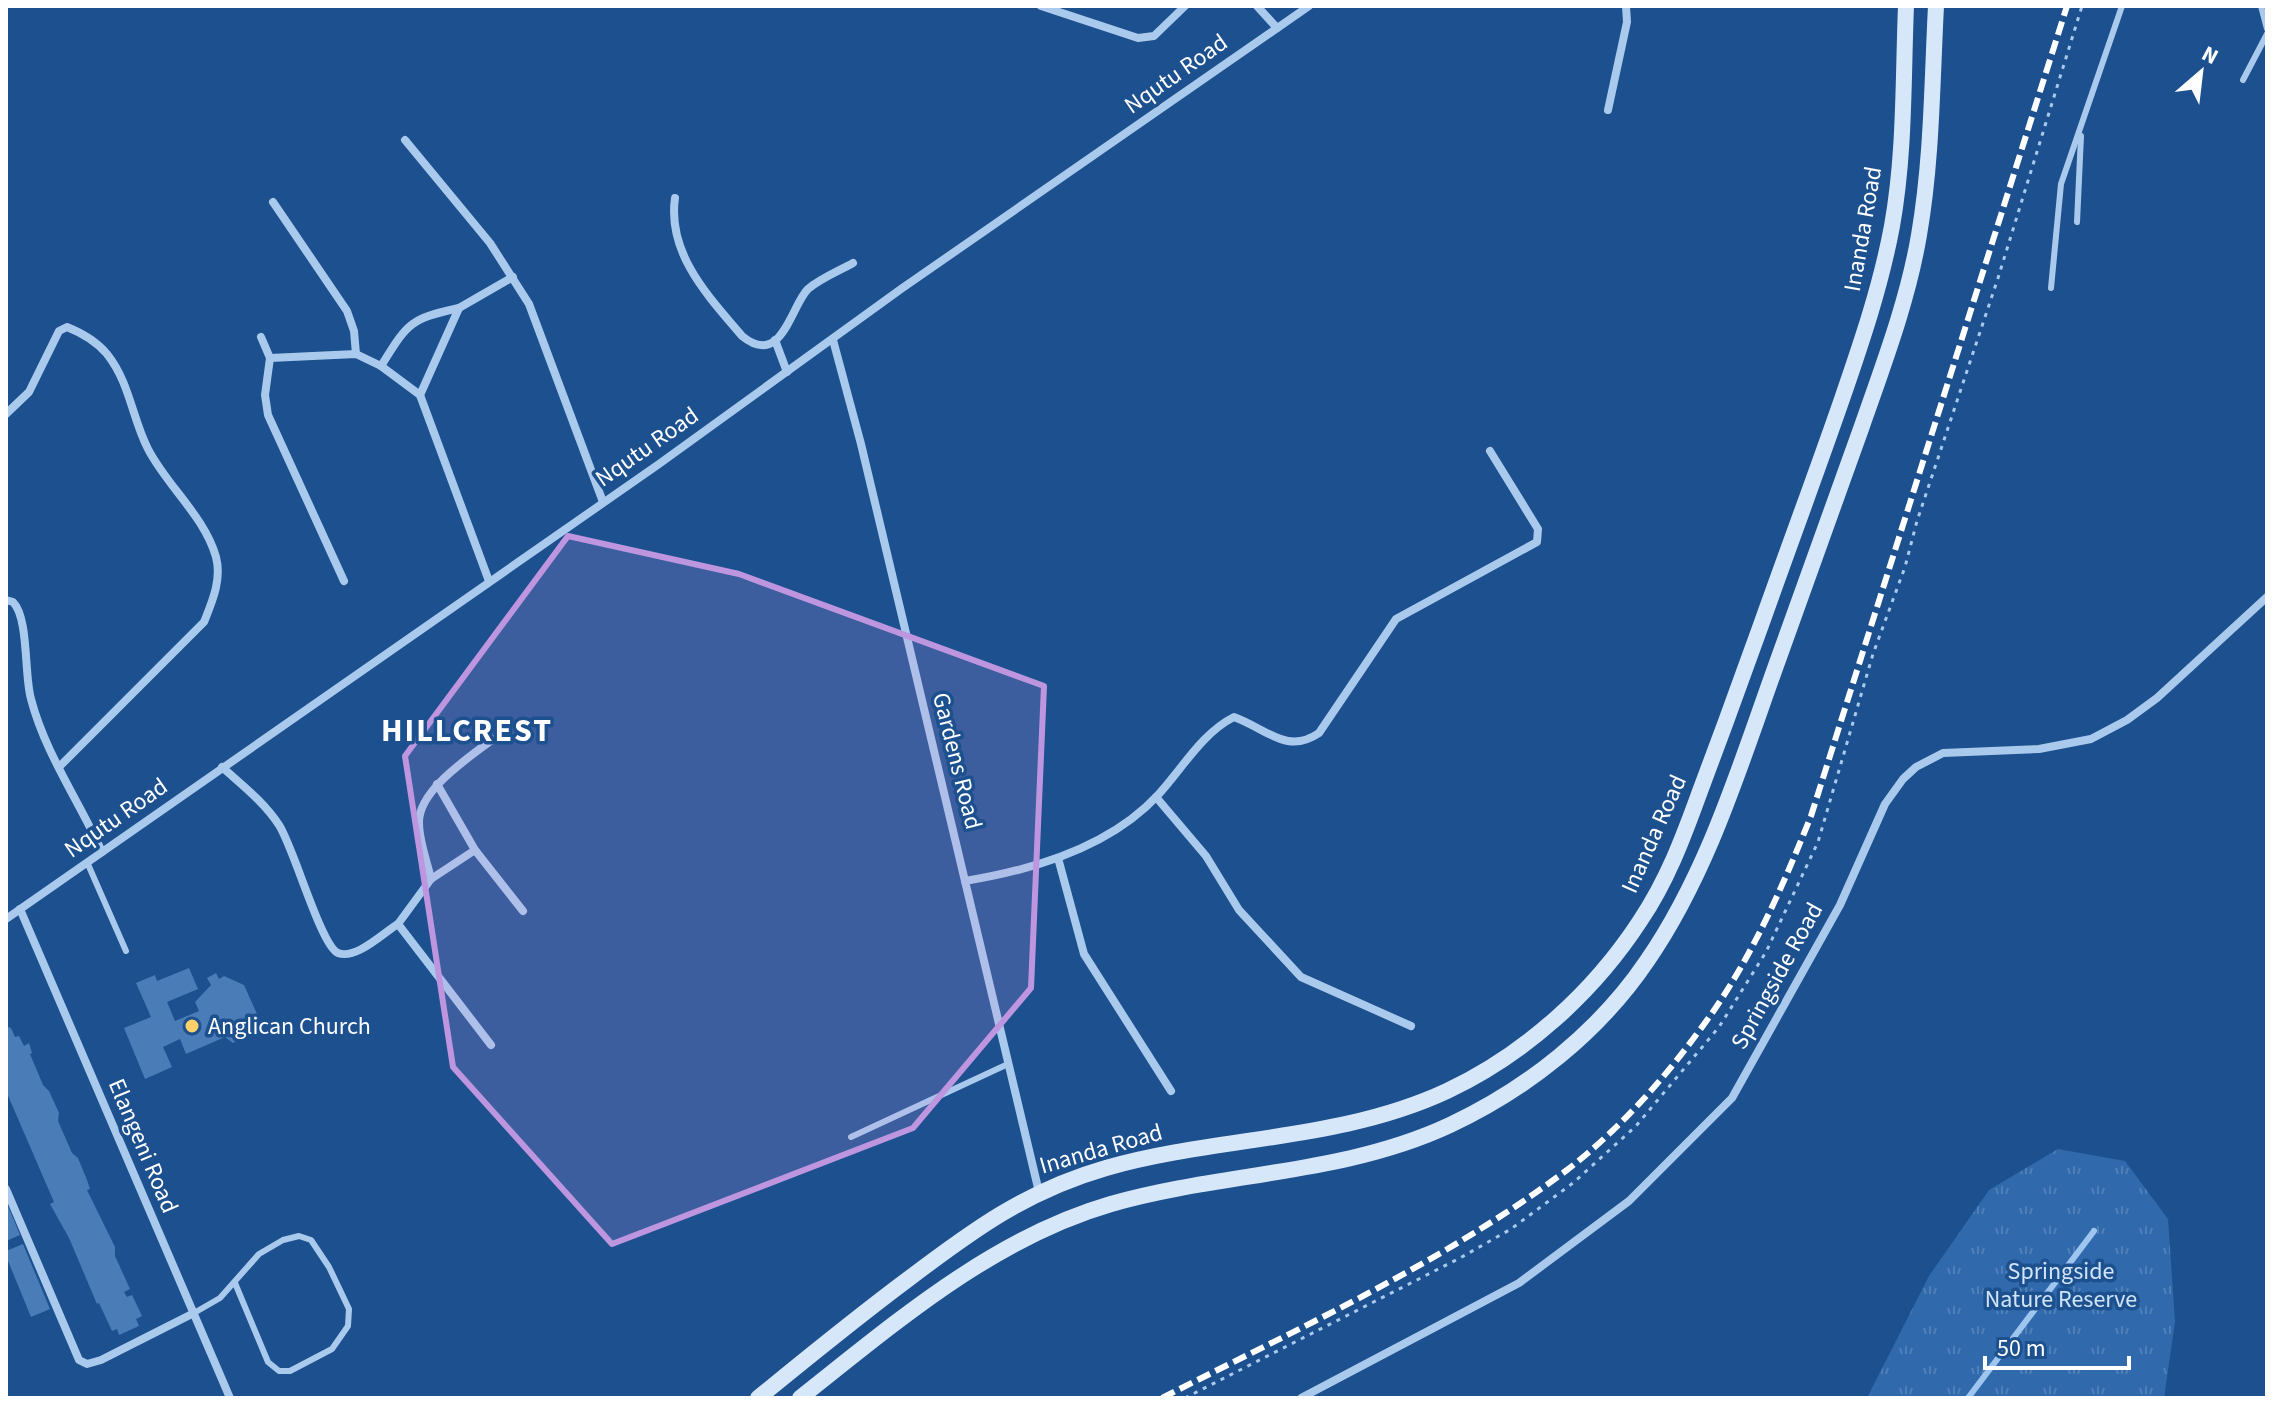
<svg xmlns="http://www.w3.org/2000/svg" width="2273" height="1404" viewBox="0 0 2273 1404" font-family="'Source Sans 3',sans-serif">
	<defs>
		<pattern id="park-tufts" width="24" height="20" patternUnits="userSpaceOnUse" patternTransform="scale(2)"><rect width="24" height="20" fill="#306aac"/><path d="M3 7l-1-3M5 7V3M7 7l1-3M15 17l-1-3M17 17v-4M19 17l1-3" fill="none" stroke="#4f80b8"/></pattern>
	</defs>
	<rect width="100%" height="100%" fill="#1c508e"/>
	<path fill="url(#park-tufts)" d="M2058,1149l67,12 43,58 7,103 -11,76h-297l62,-122 60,-86z"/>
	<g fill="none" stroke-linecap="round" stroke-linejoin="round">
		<path stroke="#9ec5ef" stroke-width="6" d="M1968,1398l126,-167"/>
	</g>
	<g fill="#4a7cb8">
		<path d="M189,968l9,21 -31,13 8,19 24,-10 -4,-9 16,-17 -4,-7 9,-5 3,6 5,-3 20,9 17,38 -14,6 -3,8 -11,6 -8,-6 -39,17 -6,-15 -17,8 9,20 -27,12 -21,-51 27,-11 -15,-34 19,-8 2,6z"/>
		<path d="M6,1026l5,2 4,9 4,-1 5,10 5,-3 3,10 -2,1 13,31 6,6 10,22 -1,8 14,32 6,5 9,22 3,9 -3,1 28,57v9l15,33 -6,3 3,5 5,-2 10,21 -6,3 3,7 -20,9 -2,-6 -5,2 -13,-28 -2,1 -28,-66 -19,-34 4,-2 -48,-111z"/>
		<path d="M6,1201l14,34 -14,6z"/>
		<path d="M23,1244l27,65 -19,8 -25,-61v-5z"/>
	</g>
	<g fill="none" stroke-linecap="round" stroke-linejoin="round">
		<path stroke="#aacaed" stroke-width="3" stroke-dasharray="4 6" stroke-linecap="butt" d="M1185,1398l275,-140 51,-29 62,-46 63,-57 83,-99 47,-75 52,-110 55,-188 32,-87 12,-46 81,-243 84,-272"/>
		<g stroke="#aacaed" stroke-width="6">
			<path d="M2261,6l6,23"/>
			<path d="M2243,80l24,-46"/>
			<path d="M2077,222l4,-86"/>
			<path d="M2051,288l10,-104 61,-178"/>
			<path d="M87,862l39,89"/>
			<path d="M851,1137l157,-73"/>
			<path d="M194,1313l26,-15 39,-44 24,-14 16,-4 12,4 18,27 20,42 -1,17 -16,23 -42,22h-11l-11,-9 -33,-79"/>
		</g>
		<g stroke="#aacaed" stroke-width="8">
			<path d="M1041,6l97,32 16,-2 31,-30"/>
			<path d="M1257,6l20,22"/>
			<path d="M1608,110l19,-88 -1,-16"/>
			<path d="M405,140l85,103 39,61 74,198"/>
			<path d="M675,198c-8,56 34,99 67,138 40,33 49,-31 66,-47 13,-11 31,-18 45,-26"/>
			<path d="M273,202l74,109 7,20 2,23"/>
			<path d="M261,337l9,21 -5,37 3,20 76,166"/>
			<path d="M775,340l12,32"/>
			<path d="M833,340l28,104 178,748"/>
			<path d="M270,358l86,-4 25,12 39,29 69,186"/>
			<path d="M381,366c27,-43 28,-47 78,-58"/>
			<path d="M420,395l39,-87 54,-31"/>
			<path d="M6,414l23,-22 30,-61 8,-4c15,6 30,15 40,27 23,29 25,64 41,95 19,37 57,68 68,108 6,23 -4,45 -12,65l-144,144"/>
			<path d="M6,600l7,2c16,16 11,73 18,97 14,54 48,102 71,153"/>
			<path d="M222,767c20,18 42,35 57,58 15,23 42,121 59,128 18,7 45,-20 60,-29l93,121"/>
			<path d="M437,784l38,66 48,61"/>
			<path d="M1156,797l50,59 33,54 62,67 110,49"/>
			<path d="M1058,858l26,96 87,137"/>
			<path d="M431,879c-4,-18 -12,-38 -12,-56 -1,-33 51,-66 74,-84"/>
			<path d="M965,881c68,-11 145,-34 193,-86 24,-26 44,-62 76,-78 33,12 53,38 85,16l77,-114 141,-77 1,-13 -48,-78"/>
			<path d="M20,909l210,489"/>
			<path d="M6,919l653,-455 242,-175 408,-283"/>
			<path d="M398,924l33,-45 44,-29"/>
			<path d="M6,1189l73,171 8,4 14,-4 93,-47"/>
			<path d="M1301,1398l218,-115 110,-82 103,-103 108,-193 45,-101 18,-25 13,-12 27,-14 96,-4 52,-10 36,-19 30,-22 110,-101"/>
		</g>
		<g stroke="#d7e7fa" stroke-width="16">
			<path d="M758,1398c49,-40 98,-80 149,-118 66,-50 119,-89 199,-112 113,-32 234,-27 341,-77 78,-37 146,-98 193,-170 27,-40 43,-83 59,-127 21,-56 42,-113 62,-169 27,-76 55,-151 81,-226 20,-58 39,-114 50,-173 13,-72 11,-147 14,-220"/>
			<path d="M800,1398c95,-75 193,-160 311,-194 112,-32 232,-29 339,-79 77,-36 149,-93 197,-164 62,-90 94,-199 131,-301 28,-78 56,-156 84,-234 22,-63 46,-126 57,-191 13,-75 13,-153 17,-229"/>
		</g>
		<path stroke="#fff" stroke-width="6" stroke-dasharray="14 6" stroke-linecap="butt" d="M1162,1398c137,-70 281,-135 405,-228 48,-37 93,-86 129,-135 51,-66 84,-142 115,-219l256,-810"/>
	</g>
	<path fill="#bd96df" fill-opacity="0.2" stroke="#bd96df" stroke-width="6" stroke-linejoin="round" d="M568,536l171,38 305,112 -13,302 -118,140 -301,116 -159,-177 -48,-311z"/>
	<circle fill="#fdd069" stroke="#1c508e" stroke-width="3" cx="192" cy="1026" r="8"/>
	<g text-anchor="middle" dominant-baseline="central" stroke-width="7" stroke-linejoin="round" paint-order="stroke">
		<g font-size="24" fill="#fff" stroke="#1c508e">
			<text transform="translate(1176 74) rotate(-35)">Nqutu Road</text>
			<text transform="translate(1863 229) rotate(-80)">Inanda Road</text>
			<text transform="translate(647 447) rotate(-35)">Nqutu Road</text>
			<text transform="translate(957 761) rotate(76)">Gardens Road</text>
			<text transform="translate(116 818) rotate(-35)">Nqutu Road</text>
			<text transform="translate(1654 834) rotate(-66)">Inanda Road</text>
			<text transform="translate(1777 976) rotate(-61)">Springside Road</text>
			<text transform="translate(143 1146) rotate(67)">Elangeni Road</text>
			<text transform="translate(1101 1149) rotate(-16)">Inanda Road</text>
		</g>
		<g font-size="24" fill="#fff" stroke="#1c508e" text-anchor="start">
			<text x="208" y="1026">Anglican Church</text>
		</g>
		<g font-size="24" fill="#d0e4fa" stroke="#1c508e">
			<text x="2061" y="1271">Springside<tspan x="2061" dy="28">Nature Reserve</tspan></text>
		</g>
		<g font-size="32" font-weight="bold" letter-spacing="2" fill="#fff" stroke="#1c508e">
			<text x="467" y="731">HILLCREST</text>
		</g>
	</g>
	<rect width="2273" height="1404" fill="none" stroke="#ffffff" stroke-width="16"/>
	<g transform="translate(2201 72) rotate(28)" stroke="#1c508e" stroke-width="6" paint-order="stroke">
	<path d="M0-6L14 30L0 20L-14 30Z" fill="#ffffff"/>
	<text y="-12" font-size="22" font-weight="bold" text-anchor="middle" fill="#ffffff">N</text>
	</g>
	<path d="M1985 1356v12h144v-12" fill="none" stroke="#ffffff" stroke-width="4"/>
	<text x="1997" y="1356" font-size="24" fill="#ffffff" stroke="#1c508e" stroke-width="6" paint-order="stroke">50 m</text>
</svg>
